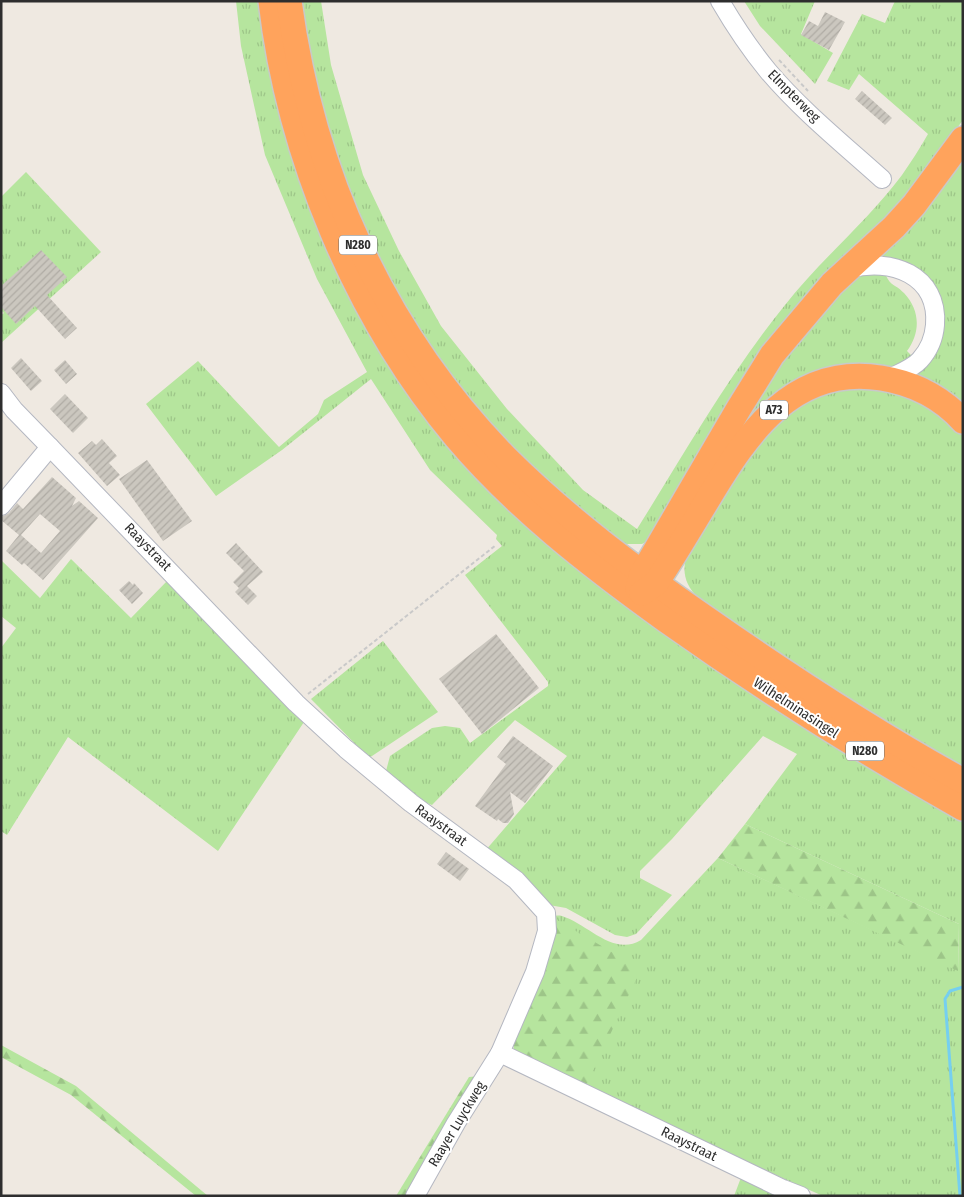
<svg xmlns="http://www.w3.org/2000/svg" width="964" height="1197" viewBox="0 0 964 1197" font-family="'Fira Sans Condensed',sans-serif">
	<defs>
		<pattern id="grass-tufts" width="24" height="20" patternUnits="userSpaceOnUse" patternTransform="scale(1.25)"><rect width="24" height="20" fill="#b6e59e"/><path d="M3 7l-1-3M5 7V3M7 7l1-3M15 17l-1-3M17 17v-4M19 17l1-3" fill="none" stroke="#9dc588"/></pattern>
		<pattern id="forest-firs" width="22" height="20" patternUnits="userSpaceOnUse" patternTransform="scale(1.25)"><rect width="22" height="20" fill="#b6e59e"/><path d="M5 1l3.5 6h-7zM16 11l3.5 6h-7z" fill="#9dc588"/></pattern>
		<pattern id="building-hatch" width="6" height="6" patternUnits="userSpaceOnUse" patternTransform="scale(1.25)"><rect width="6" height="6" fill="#cbc7bf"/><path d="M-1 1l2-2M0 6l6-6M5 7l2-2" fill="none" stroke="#afaba4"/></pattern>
	</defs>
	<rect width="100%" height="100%" fill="#efe9e1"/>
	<g fill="url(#grass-tufts)">
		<path d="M236,1h26l126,353 569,464 6,3v375h-140l-239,-106 -34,-174c4,0 8,-1 12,0 26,8 51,41 79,24l77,-82 240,112 1,-46 -214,-100 52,-70 -34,-18 -91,103 -32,32v7l32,17 -36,39 -9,3 -12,-2 -49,-27 -17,-3 -64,-54 82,-95 -52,-36 -83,85 -10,-4 -36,-30 4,-15 42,-28 13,-2 15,2 10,15 78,-57v-4l-83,-107 37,-29 -6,-7 1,-4 -67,-65 -59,-91 -89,71 -66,46 -70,-92 52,-43 81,86 39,-33 6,-14 43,-28 -50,-93 -52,-124 -24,-109z"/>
		<path d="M300,1h21l10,64 32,110 36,76 42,75 66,83 76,81 54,39c47,-75 93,-156 148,-224 36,-46 82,-83 117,-130 9,-13 18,-27 26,-41l-69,-60 -10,16 -22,-9 35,-67 23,9 10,-22h68v119l-314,420 -7,4h-21l-134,-116 -98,-139 -67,-164z"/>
		<path d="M744,1h71l-14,33 32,19 -18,31 -55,-58z"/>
		<path d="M963,148v267l-57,-37 15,-11 11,-78 -65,-29z"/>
		<path d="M26,172l75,80 -100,91v-28l3,-2 -3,-3v-113z"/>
		<path d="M884,271c7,17 9,11 20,22 16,17 17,39 3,58l7,7 -12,9 -63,7 -133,105 56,-96 90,-106z"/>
		<path d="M871,386l54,16 38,34v336l-80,-44 -185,-130c-12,-13 -16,-23 -12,-42l61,-102 44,-45 40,-18z"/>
		<path d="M71,559l60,59 36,-37 139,138 -88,132 -150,-114 -61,98 -6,-4v-183l15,-20 -15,-12v-56l39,38z"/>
		<path d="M383,641l55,71 -69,46 -58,-59z"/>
		<path d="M742,1175l33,16 -2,5h-39z"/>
	</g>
	<g fill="url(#forest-firs)">
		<path d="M745,824l214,100 -1,47 -240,-113z"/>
		<path d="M550,916l91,53 -57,121 -62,-31 -8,-9 -2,-14z"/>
		<path d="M1,1045l75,41 132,110h-12l-125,-101 -70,-38z"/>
		<path d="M480,1076l-72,120h-12l73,-119z"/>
	</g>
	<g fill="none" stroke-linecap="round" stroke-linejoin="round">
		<path stroke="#75cff0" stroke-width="3" d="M960,1196l-15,-197 5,-8 13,-4"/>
	</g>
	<g fill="url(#building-hatch)" fill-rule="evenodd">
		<path d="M825,12l20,10 -16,28 -28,-15 8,-14 9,5z"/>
		<path d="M862,91l30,27 -7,7 -30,-26z"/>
		<path d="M41,250l26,27 -20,18 30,33 -12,11 -30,-33 -19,18 -15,-17v-21z"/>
		<path d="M21,358l21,23 -11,10 -20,-23z"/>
		<path d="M65,360l12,14 -11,10 -12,-14z"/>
		<path d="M65,394l23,24 -15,15 -23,-24z"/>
		<path d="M102,439l15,17 -8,7 11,12 -13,11 -29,-33 14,-12 4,4z"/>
		<path d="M147,460l45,61 -29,20 -44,-62z"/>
		<path d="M52,477l24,21 -4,8 7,-5 19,17 -55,62 -19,-17 -2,2 -16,-14 13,-16 -18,-15v-3l8,-4 8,-10 6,6zM40,514l20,17 -19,22 -20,-18z"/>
		<path d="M236,543l27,29 -16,14 10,10 -9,9 -13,-13 4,-4 -6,-6 11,-11 -18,-18z"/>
		<path d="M129,581l4,4 1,-2 9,10 -11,11 -13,-14z"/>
		<path d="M496,634l43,54 -57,46 -43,-55z"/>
		<path d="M513,736l40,30 -28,37 -15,-11 4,22 -6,9h-5l-5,-4 -1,2 -22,-15 31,-42 -9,-7z"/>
		<path d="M446,852l23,17 -9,12 -23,-17z"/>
	</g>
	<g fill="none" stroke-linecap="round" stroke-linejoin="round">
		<g stroke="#b4b7c1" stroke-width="20">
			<g id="minor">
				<path d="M720,1c14,24 30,48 48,70 33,39 75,73 114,108"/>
				<path d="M849,269c42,-12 90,6 86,56 -1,13 -6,25 -15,35 -8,9 -21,13 -32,19"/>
				<path d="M1,393l13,17 36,37 246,256 50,46 65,54 105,77 30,33 1,18 -12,41 -35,81 -44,70 -41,73"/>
				<path d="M1,506l49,-59"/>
				<path d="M500,1053l283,136 18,7"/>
			</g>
		</g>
		<g stroke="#c9c9c9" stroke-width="28">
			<g id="highway">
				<path d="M271,1c18,155 85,316 185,436 60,71 135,129 210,183 96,68 194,130 297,188"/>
				<path d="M289,1c23,172 94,331 216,456 61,61 131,113 202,162 83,58 167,113 256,162"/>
				<path d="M638,589l4,-15 97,-166 33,-53 60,-71 62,-57 20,-22 49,-66"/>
				<path d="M642,593l14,-10c18,-27 35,-56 52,-84 39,-65 85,-135 173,-121 32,5 60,19 82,43"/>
			</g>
		</g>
		<g stroke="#c9c9c9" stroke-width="2" stroke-dasharray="4 2.5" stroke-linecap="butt">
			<path d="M779,60l29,31"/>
			<path d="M308,694l188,-149"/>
		</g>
		<use href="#minor" stroke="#fff" stroke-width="18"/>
		<use href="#highway" stroke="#ffa35c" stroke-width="25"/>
	</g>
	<g text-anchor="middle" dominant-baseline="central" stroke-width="4" stroke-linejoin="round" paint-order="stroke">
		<g fill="#fff" stroke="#6d6d6d" stroke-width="1">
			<rect x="339" y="235.5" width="38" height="19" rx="4"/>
			<rect x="760" y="400.5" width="28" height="19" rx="4"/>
			<rect x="846" y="741.5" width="38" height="19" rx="4"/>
		</g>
		<g font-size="12" font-weight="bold" fill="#2e2e2e">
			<text x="358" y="245">N280</text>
			<text x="774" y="410">A73</text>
			<text x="865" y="751">N280</text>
		</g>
		<g font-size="14" fill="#2e2e2e" stroke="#fff">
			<text transform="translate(794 96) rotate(45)">Elmpterweg</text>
			<text transform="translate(148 547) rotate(46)">Raaystraat</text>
			<text transform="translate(796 708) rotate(33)">Wilhelminasingel</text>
			<text transform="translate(441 825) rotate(36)">Raaystraat</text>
			<text transform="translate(457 1124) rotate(-59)">Raayer Luyckweg</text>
			<text transform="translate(689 1144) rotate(26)">Raaystraat</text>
		</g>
	</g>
	<rect width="964" height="1197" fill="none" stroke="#2e2e2e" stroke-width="5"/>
</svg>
